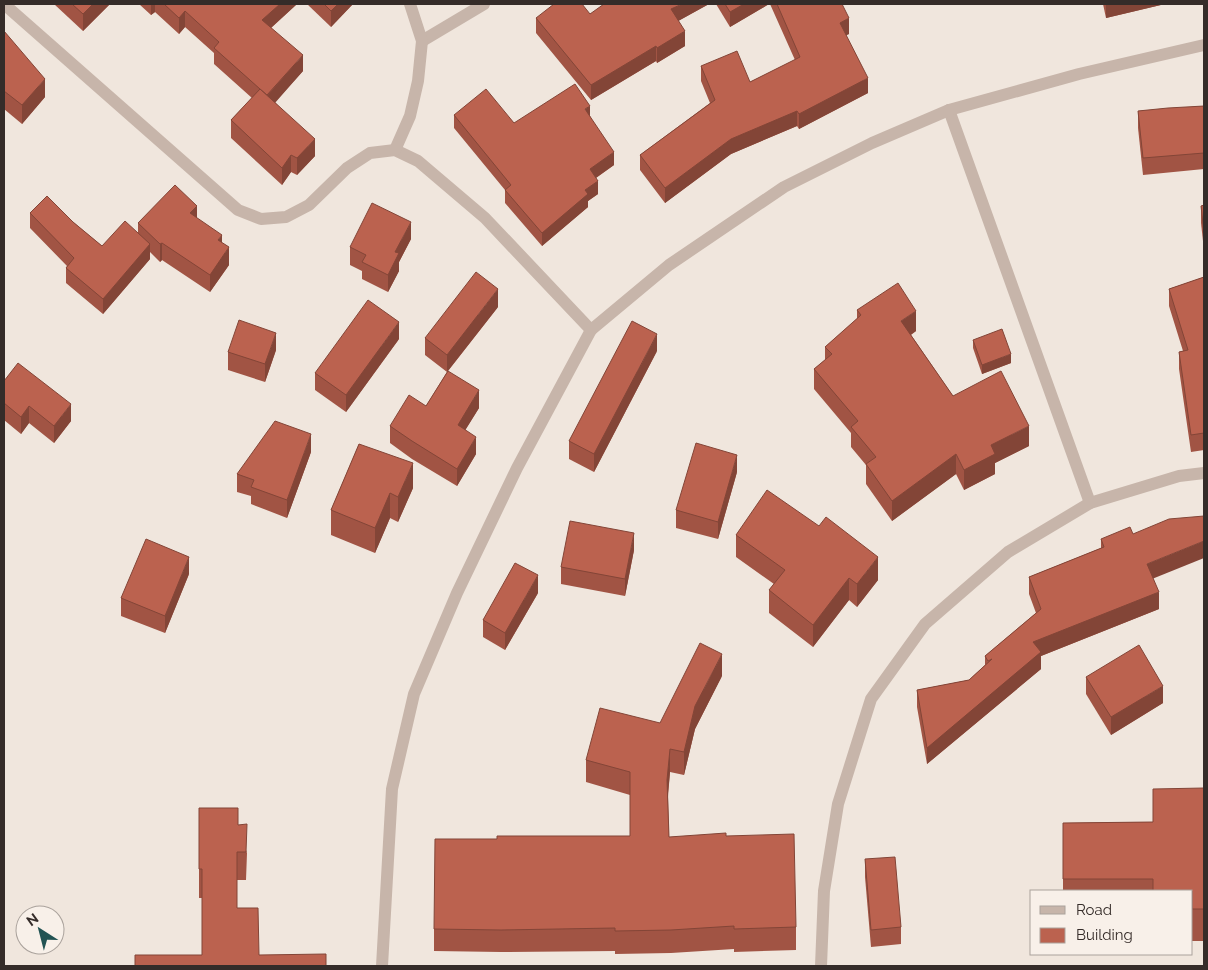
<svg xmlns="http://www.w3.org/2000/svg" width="1208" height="970" viewBox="0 0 1208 970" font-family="Raleway,sans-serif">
	<rect width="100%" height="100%" fill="#f0e6dd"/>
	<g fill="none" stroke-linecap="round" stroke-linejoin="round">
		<g stroke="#c7b5aa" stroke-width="12">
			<path d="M4,4l234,206 23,9 25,-2 23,-12 38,-37 23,-15 25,-3 23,11 67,57 106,112"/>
			<path d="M422,41l62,-37"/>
			<path d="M949,110l141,393"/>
			<path d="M395,150l15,-34 8,-35 4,-40 -12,-37"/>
			<path d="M382,966l10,-177 22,-95 43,-101 60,-125 74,-138 78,-65 115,-78 88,-44 77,-33 130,-36 125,-29"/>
			<path d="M821,966l3,-75 14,-87 33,-105 54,-75 83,-72 82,-49 89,-27 25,-3"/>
		</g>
	</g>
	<g fill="#a15444">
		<path d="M54,4h56l-27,27z"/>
		<path d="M139,4h158l-26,24 32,43 -28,31 40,54 -18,19 -6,-3 -9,13 -51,-47v-18l21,-22 -38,-34v-11l-29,-26 -6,7 -24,-22 -4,3z"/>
		<path d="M307,4h45v1l-21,22z"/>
		<path d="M709,4l-31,17 7,25 -28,17 -1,-2 -65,39 -55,-67v-15z"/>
		<path d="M716,4h53l-39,23z"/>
		<path d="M770,4h72l7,30 -3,1 22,58 -69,36 -2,-3 -66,28 -66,49 -25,-33v-15l70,-52 -9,-22v-15l49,16 45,-22z"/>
		<path d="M1103,4h62l-59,14z"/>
		<path d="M4,31l41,66 -23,27 -18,-15z"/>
		<path d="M1204,106v63l-61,6 -5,-47v-17z"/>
		<path d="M454,115l60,8 76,-7 24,49 -18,13 2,16 -10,7v6l-46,39 -37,-43v-13l-51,-62z"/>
		<path d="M1204,205v45l-3,-27v-17z"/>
		<path d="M30,213l43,9 29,24 36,-13v-10l59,-5 25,25 7,22 -19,27 -48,-32 -2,2 -10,-10v7l-47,55 -37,-31v-15l1,-2 -37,-38z"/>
		<path d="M411,239l-12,23v9l-11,21 -26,-13v-8l-12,-6v-18z"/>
		<path d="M1204,277v173l-13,2 -12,-83v-17l4,-1 -14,-45v-17z"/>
		<path d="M498,307l-50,64 31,37 -14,22 11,24 -19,32 -45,-27 -22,-16v-17l36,-20 21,-34 -22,-17v-17z"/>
		<path d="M857,310l59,21 -5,4 42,61 76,50 -34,17v11l-31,16 -8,-16 -64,47 -26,-37v-19l-15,-18v-14l-37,-44v-20l11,-9v-13l32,-28z"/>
		<path d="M399,339l-53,73 -31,-22v-17z"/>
		<path d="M973,340l38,23 -29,11 -9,-26z"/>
		<path d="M276,350l-11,32 -37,-12v-18z"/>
		<path d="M657,351l-63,121 -25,-13v-18z"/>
		<path d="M4,381l67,40 -17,22 -25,-20 -8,11 -17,-14z"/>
		<path d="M359,444l54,44 -15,34 -8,-4 -15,35 -44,-18v-25z"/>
		<path d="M311,452l-24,66 -36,-14v-8l-14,-4v-18z"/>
		<path d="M737,472l-19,67 -42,-11v-18z"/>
		<path d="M736,535l142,45 -21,27 -8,-7 -36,47 -44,-34v-23l5,-6 -38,-27z"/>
		<path d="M1101,539l52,39 6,31 -118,47v13l-114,95 -10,-57v-17l52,-10 16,-15v-9l51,-43 -7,-19v-17l72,-29z"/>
		<path d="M634,550l-9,46 -64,-12v-17z"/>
		<path d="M189,574l-24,59 -44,-17v-18z"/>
		<path d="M538,593l-33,57 -22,-13v-17z"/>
		<path d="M722,676l-27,53 -11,46 -14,-3 -2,25 1,40 57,-1 70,91v23l-62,2v-3l-63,4 -56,1v-3l-114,1 -67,-1v-22l63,-90 133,-3v-41l-44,-13v-22l74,-37z"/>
		<path d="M1086,677l77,26 -52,32 -25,-41z"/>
		<path d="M1204,788v153h-12v-50h-129v-68l90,-1z"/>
		<path d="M199,808l39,17 9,28 -1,27h-9l-35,75v-57h-3z"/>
		<path d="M865,859l36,68v17l-30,3 -6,-70z"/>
	</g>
	<g fill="#834537">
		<path d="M93,4h17l-27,27v-17z"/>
		<path d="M151,4h4v8l-4,3z"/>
		<path d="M280,4h17l-35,32v-16z"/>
		<path d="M338,4h14v1l-21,22v-16z"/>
		<path d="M682,4h27l-38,21v-16z"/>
		<path d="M744,4h25l-39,23v-15z"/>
		<path d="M1106,4h59l-59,14z"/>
		<path d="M185,11v16l-6,7v-16z"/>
		<path d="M849,18v16l-9,4v-15z"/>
		<path d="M685,31v15l-28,17v-15z"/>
		<path d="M656,46v15l-65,39v-15z"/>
		<path d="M303,55v16l-36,41v-16z"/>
		<path d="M868,78v15l-69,36v-15z"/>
		<path d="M45,79v18l-23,27v-19z"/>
		<path d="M590,106v13l-5,-10z"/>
		<path d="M797,111v15l-66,28 -66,49v-15l66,-49z"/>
		<path d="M315,139v17l-18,19v-17z"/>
		<path d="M614,152v13l-24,17v-13z"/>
		<path d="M291,155v17l-9,13v-17z"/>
		<path d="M598,181v13l-10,7v6l-46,39v-13l43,-43z"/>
		<path d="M197,206v17l-7,-10z"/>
		<path d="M411,222v17l-12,23v9l-11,21v-17l7,-23z"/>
		<path d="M222,235v17l-4,-12z"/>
		<path d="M162,243v17l-2,2v-18z"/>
		<path d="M150,244v15l-47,55v-15z"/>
		<path d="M229,247v18l-19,27v-17z"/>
		<path d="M498,289v18l-51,65v-17z"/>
		<path d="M916,311v20l-15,10v-20z"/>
		<path d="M399,322v17l-53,73v-17z"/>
		<path d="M276,333v17l-11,32v-18z"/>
		<path d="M657,334v17l-63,121v-18z"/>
		<path d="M1011,354v9l-29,11v-9z"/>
		<path d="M479,390v18l-21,34v-17z"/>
		<path d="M71,404v17l-17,22v-17z"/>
		<path d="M29,406v17l-8,11v-17z"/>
		<path d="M1029,426v20l-34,17v11l-31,16v-20l27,-25z"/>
		<path d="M311,434v18l-24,66v-18z"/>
		<path d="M476,437v17l-19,32v-17z"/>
		<path d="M956,454v20l-64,47v-20z"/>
		<path d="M737,455v17l-19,67v-17z"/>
		<path d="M413,463v25l-15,34v-25z"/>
		<path d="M390,493v25l-15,35v-25z"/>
		<path d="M634,533v17l-9,46v-17z"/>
		<path d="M1204,541v17l-57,23v-17z"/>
		<path d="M189,557v17l-24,59v-17z"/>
		<path d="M878,557v23l-21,27v-23z"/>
		<path d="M538,575v18l-33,57v-17z"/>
		<path d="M849,578v22l-36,47v-22z"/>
		<path d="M1159,592v17l-118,47v13l-114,95v-16l106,-106z"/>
		<path d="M722,654v22l-27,53 -11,46v-23l11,-46z"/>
		<path d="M1163,686v17l-52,32v-18z"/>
		<path d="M670,749v23l-3,31v-23z"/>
	</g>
	<g fill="#bb624f" stroke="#834537">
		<path d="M72,4h21l-10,10z"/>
		<path d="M164,4h116l-18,16 41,35 -36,40 -7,-6 -46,-41 5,-6 -34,-31 -6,7z"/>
		<path d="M324,4h14l-7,7z"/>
		<path d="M554,4h28l8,10 14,-10h78l-11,5 14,22 -28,17 -1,-2 -65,39 -55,-67z"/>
		<path d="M725,4h19l-14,8z"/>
		<path d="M777,4h65l7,14 -9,5 28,55 -69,36 -2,-3 -66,28 -66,49 -25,-33 75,-55 -14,-34 36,-15 13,31 50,-25z"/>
		<path d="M4,31l41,48 -23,26 -18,-14z"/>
		<path d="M575,84l15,22 -5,3 29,43 -24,17 8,12 -13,9 3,4 -46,39 -37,-43 6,-5 -57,-70 32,-26 28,34z"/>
		<path d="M260,89l55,50 -18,19 -6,-3 -9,13 -51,-48z"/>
		<path d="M1204,106v47l-61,5 -5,-47 30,-3z"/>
		<path d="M175,185l22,21 -7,7 32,22 -4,5 11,7 -19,28 -48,-32 -2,1 -22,-21z"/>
		<path d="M47,196l26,26 29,24 23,-25 25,23 -47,55 -37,-31 8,-10 -44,-45z"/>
		<path d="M372,203l39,19 -16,30 4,1 -11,22 -26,-13 4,-7 -16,-8z"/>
		<path d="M1204,205v28l-3,-27z"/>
		<path d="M476,272l22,17 -51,66 -22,-17z"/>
		<path d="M1204,277v156l-13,2 -12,-83 9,-2 -19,-61z"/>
		<path d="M898,283l18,28 -15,10 52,75 48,-25 28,55 -38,19 4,9 -31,16 -8,-16 -64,47 -26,-37 10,-7 -25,-30 7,-6 -44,-52 18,-15 -7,-7 36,-32 -4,-5z"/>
		<path d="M368,300l31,22 -53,73 -31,-22z"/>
		<path d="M239,320l37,13 -11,31 -37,-12z"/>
		<path d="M632,321l25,13 -63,120 -25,-13z"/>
		<path d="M1002,329l9,25 -29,11 -9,-25z"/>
		<path d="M18,363l53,41 -17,22 -25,-20 -8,11 -17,-14v-22z"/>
		<path d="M448,371l31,19 -21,35 18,12 -19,32 -45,-28 -22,-15 19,-31 17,11z"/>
		<path d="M275,421l36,13 -24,66 -36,-13 3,-7 -17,-6z"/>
		<path d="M696,443l41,12 -19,67 -42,-12z"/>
		<path d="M359,444l54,19 -15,34 -8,-4 -15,35 -44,-18z"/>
		<path d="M767,490l52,36 7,-9 52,40 -21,27 -8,-6 -36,47 -44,-35 16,-20 -49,-35z"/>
		<path d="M1204,516v25l-57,23 12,28 -126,50 8,10 -114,96 -10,-58 52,-10 23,-21 -4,2 -3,-5 56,-47 -12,-32 75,-30 -3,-8 29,-12 3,7 36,-15z"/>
		<path d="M570,521l64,12 -9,46 -64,-12z"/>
		<path d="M146,539l43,18 -24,59 -44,-18z"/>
		<path d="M515,563l23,12 -33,58 -22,-13z"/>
		<path d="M700,643l22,11 -27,52 -11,46 -14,-3 -3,31 2,57 57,-4v3l68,-2 2,93 -62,2v-3l-63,4 -56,1v-3l-114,2 -67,-1 1,-90h62v-3h133v-64l-44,-12 14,-52 60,15z"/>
		<path d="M1139,645l24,41 -52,31 -25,-40z"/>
		<path d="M1204,788v121h-12v-18h-39v-12h-90v-56l90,-1v-33z"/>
		<path d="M199,808h39v17l9,-1 -1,28h-9v56h21l1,47 67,-1v12h-191v-11h67v-86h-3z"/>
		<path d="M895,857l6,70 -30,3 -6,-71z"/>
	</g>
	<rect width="1208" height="970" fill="none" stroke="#352c29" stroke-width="10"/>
	<rect x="1030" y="890" width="162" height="65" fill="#f8f0e9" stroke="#aaa29c"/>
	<rect x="1040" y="906" width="25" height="8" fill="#c7b5aa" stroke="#aaa29c"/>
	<text x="1076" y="915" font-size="15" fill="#352c29">Road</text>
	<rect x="1040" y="928" width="25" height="15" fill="#bb624f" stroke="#aaa29c"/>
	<text x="1076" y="940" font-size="15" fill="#352c29">Building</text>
	<g transform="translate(40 930) rotate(324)"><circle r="24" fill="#f8f0e9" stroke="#aaa29c"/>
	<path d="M0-4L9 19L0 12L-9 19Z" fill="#225353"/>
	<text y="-8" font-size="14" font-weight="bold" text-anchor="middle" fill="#352c29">N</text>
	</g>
</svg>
